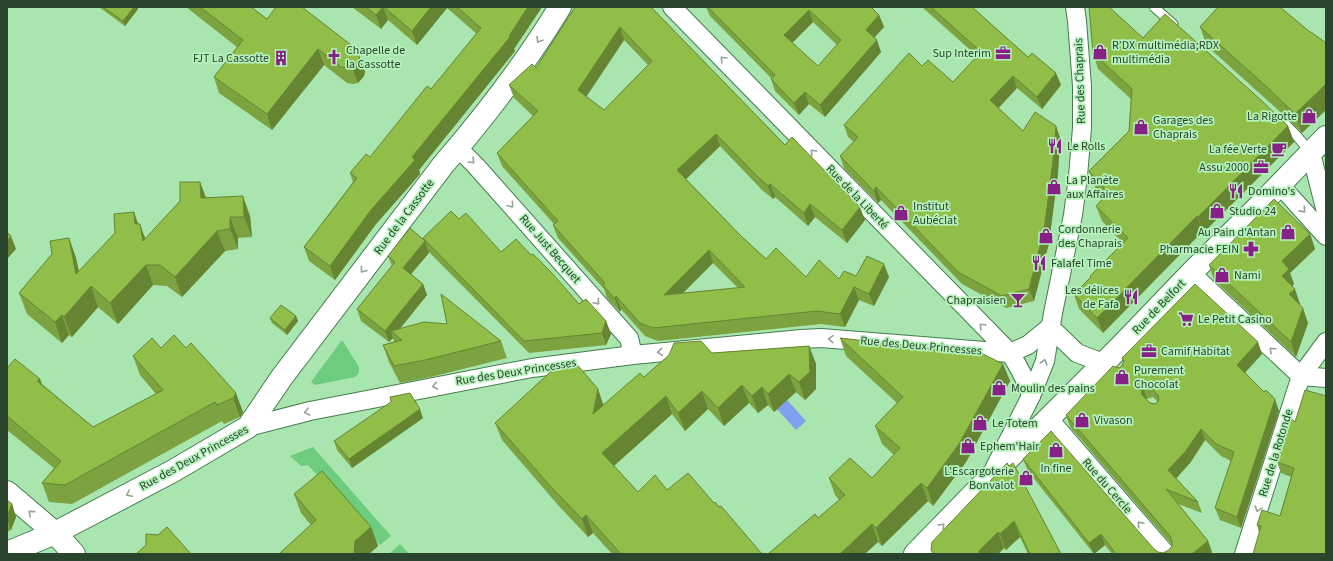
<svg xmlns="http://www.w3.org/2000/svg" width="1333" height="561" viewBox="0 0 1333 561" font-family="'Source Sans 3',sans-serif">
	<rect width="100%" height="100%" fill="#a8e5af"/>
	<g fill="#6dcc7e">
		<path d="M342,340l17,27v6l-4,4 -40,8 -4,-3z"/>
		<path d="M313,447l78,89 -11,9 -72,-80 -7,1 -11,-10z"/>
		<path d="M400,544l9,10h-20z"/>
	</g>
	<path fill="#819ff0" d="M787,400l19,21 -10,9 -19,-21z"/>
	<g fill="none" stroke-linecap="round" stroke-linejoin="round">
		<g stroke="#447d4d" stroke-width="11">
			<g id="lane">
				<path d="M1154,7l19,17"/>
				<path d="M1281,120l15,15 15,18"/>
			</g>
		</g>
		<g stroke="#447d4d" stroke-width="20">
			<g id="street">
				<path d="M672,7l338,346c9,14 16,26 21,43"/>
				<path d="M458,148l18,18 150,169 3,3 4,17"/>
				<path d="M1311,153l15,59"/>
				<path d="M1280,185l46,51"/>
				<path d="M1191,273l110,103 25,-34"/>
				<path d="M1050,327l27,26 26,10"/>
				<path d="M1048,418l118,136"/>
				<path d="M248,427l62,-16 222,-43 101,-13 168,-16 20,-1 189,15 18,-8 22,-18"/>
				<path d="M995,467l36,-71 14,-35 8,-48 20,-98 5,-39 4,-48v-42l-5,-65 -2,-14"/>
				<path d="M1244,554l57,-178 25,2"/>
			</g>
		</g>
		<g stroke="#447d4d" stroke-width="24">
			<g id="secondary">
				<path d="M7,492l48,41 19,21"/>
				<path d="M7,553l48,-20 118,-62 75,-44 34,-50 161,-212c43,-50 83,-102 117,-158"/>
				<path d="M915,554l76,-78 131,-131 69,-72 73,-72 62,-64"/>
			</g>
		</g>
		<use href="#lane" stroke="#fff" stroke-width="9"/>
		<use href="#street" stroke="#fff" stroke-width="18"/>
		<use href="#secondary" stroke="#fff" stroke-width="22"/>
	</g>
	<g fill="#7ca33f" fill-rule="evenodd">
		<path d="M99,7h38l1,2 -13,17z"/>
		<path d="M186,7h65l16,12 92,37 6,16 -1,4 -6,7 -5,1 -6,-1 -23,-18 -52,65 -53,-37 -5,-16 23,-30z"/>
		<path d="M352,7h190l-28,42 1,2 -96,119 1,4 -44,50 -41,56 -26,-19 -5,-14 49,-65 -3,-9 20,-16 61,-68 46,-55 -30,-26 -30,37 -29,-25 -7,9z"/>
		<path d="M651,7l134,138 80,75 -18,23 -32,-26 -7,9 -33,-29 -2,2 -11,-9 -42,-44 -34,33 54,56 26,24 40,18 33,2 50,-2 -15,29 -15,-6 -14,27 -24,-3 -163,17 -13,-5 -24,-27 -1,3 -13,-14 -3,-9 -46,-51 -5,-13 1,-1 -52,-58 -5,-13 36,-37 -19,-18 -5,-13 27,-17zM624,40l24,25 -44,45 -18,-13zM713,263l25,25 -55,5z"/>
		<path d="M706,7h165l8,8 5,12 -10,11 7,14 -56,65 -16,-13 -10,11 -24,-24 -4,-12h1l-62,-63zM813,22l24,23 -19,21 -26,-23z"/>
		<path d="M922,7h50l56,50 33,28 -19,24 -25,-21 -19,20 25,23 33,-5 4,12 -2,35 -9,70 -15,58 -28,7 -44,-24 -81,-84 -3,3 -34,-35 -4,-12 14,-14 -6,-5 -4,-12 78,-59 31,16 24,-26z"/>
		<path d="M1200,27l110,5 16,11 -24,90 -26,-25 -69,-62z"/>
		<path d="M1143,38l145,88 6,16 -90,90 -1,-1 -100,102 -24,-24 -5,-15 16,-16v-2l33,-33 -21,-22 -6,-15 8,-9 -9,-10 -6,-16 40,-40 2,-32 -33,-30 -5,-16z"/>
		<path d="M200,182l6,15 44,19 2,21 -14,1v11l-13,2 -43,46 -15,-11 -14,-1 -35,39 -20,-17 -26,30 -3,-2 -7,8 -35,-29 -8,-21 33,-39 17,-16 7,20 3,13 59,-47 8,15z"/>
		<path d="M459,219l42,33 30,3 48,49 27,17 5,13 -5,11 -77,8 -100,-101 -18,22 12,10 4,11 -27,33 101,13 6,17 -76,19 -31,6 -11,-21 -6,-17 11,-3 -1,-4 -4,4 -28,-21 -4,-12 35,-43 -4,-10 35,-16v-2z"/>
		<path d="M1310,234l5,15 -25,24 4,11 -2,2 8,18h-1l9,19 -12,34 -82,-77 -5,-15z"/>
		<path d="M296,316l2,5 -11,14 -15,-12 -2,-5z"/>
		<path d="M840,338l163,26 7,17 -44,81 -33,44 -5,-5 -46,45 -4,-4 -60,-24 21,-18 -4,-5 -6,-17h43l22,-23 -12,-11 -7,-18 22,-23 -51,-47z"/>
		<path d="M191,343l52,69 -3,5 -16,7 -2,-3 -150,83 -23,-2 -7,-19 12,-15 -47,-38v-62l33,11 2,5 51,43 63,-33 -16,-19 -7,-19 28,-8h25z"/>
		<path d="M809,346l7,18v25l-11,11 -9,-8 -22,20 -6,-7 -10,8 -9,-10 -25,23 -16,-17 -23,22 -13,-17 -58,52 24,26 29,-2 47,13 48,51h-150l-19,-21 -5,4 -30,-32 -56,-65 -7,-17 103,-34 5,16 41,-28 68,-24z"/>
		<path d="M1262,354l-17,18 34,39 -38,117 -21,-8 -5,-12 16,-47 -10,-5 -16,-16 -15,23 -14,15 22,24 4,11 -24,-9 30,37 4,11 -1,1 3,1h-102l-7,-9 -11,9 -66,-83 -5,-12 135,93 5,1 6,-3 3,-4v-1l-102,-118 -4,-12 53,-47 3,-2 1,-4 -1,-4zM1153,397l5,5 -3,2 -5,-1 -4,-3 1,-1z"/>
		<path d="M423,418l-71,50 -15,-18 -3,-9z"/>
		<path d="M1295,422l31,132 -67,-22 -2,-7 23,-9 11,-39 -10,-4 -4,-11z"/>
		<path d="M1007,463l54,91h-33l-8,-17 -14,13 -2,-2 -6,6h-65l-2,-4z"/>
		<path d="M294,494l77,33 7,19 -9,8h-90l32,-29 -10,-12z"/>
		<path d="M7,500l5,4 4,13 -5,13 -4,2z"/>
	</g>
	<g fill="#658533">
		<path d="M134,7h3l1,2 -13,17 -2,-5z"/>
		<path d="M383,7l5,13 -7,9 -5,-14z"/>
		<path d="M431,7h15l1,1 -30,37 -5,-14z"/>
		<path d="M528,7h14l-28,42 1,2 -96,119 1,4 -44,50 -41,56 -5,-14 41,-56 41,-53 97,-121z"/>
		<path d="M809,10l4,12 -25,25 -4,-12z"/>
		<path d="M879,15l5,12 -14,15 -4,-12z"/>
		<path d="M620,27l4,13 -42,63 -4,-13z"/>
		<path d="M877,40l4,12 -56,65 -5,-12z"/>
		<path d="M318,49l6,16 -52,65 -5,-16z"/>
		<path d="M359,56l6,16 -1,4 -6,7 -6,-16z"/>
		<path d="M1056,73l5,12 -19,24 -5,-12z"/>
		<path d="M1013,76l4,12 -23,25 -4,-13z"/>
		<path d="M1326,84v26l-24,23 -7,-19z"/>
		<path d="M805,92l4,12 -10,11 -5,-12z"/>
		<path d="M1056,126l4,12 -2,35 -9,70 -15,58 -5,-12z"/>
		<path d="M1288,126l6,16 -90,90 -6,-15z"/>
		<path d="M716,134l4,12 -38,37 -5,-13z"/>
		<path d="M200,182l7,20 -6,-4z"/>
		<path d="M770,184l5,13 -2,2 -5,-13z"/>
		<path d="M876,187l5,13 -3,3 -4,-12z"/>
		<path d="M243,196l7,20 2,21 -8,-20z"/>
		<path d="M810,204l5,13 -7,9 -4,-13z"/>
		<path d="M860,207l5,13 -18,23 -5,-13z"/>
		<path d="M134,212l7,20 -6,-8z"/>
		<path d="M1197,216l6,15 -100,102 -6,-15z"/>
		<path d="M230,217l8,21v11l-8,-20z"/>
		<path d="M140,224l7,20 -4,-3z"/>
		<path d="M217,231l8,20 -43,46 -7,-20z"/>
		<path d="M1310,234l5,15 -25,24 4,11 -6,7 -6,-15v-15z"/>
		<path d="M11,236l5,13 -9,10v-18z"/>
		<path d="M69,238l7,20 7,36 -7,-20z"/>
		<path d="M425,241l4,12 -22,26 -4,-11z"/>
		<path d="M709,250l4,13 -45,45 -4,-13z"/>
		<path d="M884,264l5,13 -15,29 -5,-12z"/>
		<path d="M146,265l7,20 -35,39 -8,-21z"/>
		<path d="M423,284l4,11 -32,40 -4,-4 2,7 -4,4 -4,-11z"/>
		<path d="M91,286l7,21 -26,30 -8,-20z"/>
		<path d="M854,287l5,13 -14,27 -5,-13z"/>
		<path d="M1295,289l5,15 -5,5 -6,-15z"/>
		<path d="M616,296l5,13 -1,3 -5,-13z"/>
		<path d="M1303,308l5,15 -12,34 -5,-15z"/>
		<path d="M62,315l7,20 -7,8 -7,-21z"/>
		<path d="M296,316l2,5 -11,14 -2,-5z"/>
		<path d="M606,321l5,13 -5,11 -4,-12z"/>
		<path d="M1258,342l4,12 -20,22 -5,-11z"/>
		<path d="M809,346l7,18v25l-11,11 -6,-18z"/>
		<path d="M1003,364l7,17 -44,81 -33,44 -6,-18z"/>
		<path d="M789,374l7,18 -22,20 -6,-18z"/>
		<path d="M40,379l6,19 -9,-17z"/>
		<path d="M742,385l7,18 -25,23 -6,-18z"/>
		<path d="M762,387l6,18 -10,8 -6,-17z"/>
		<path d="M1143,387l4,12 -2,3 -4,-12z"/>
		<path d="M598,389l6,18 -11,7z"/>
		<path d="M702,391l6,18 -23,22 -7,-18z"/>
		<path d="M236,393l7,19 -3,5 -7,-19z"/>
		<path d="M666,396l6,18 -63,56 -7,-17z"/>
		<path d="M1275,399l4,12 -38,117 -4,-11z"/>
		<path d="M420,409l3,9 -71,50 -3,-9z"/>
		<path d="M1201,429l4,11 -15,23 -17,19 -5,-12z"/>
		<path d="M921,483l7,18 -46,45 -6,-18z"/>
		<path d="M12,504l4,13 -5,13 -4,-11v-3z"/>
		<path d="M586,515l7,18 -5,4 -6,-18z"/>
		<path d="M1014,521l6,16 -14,13 -6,-16z"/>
		<path d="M872,524l6,18 -13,12h-25z"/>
		<path d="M371,527l7,19 -9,8h-15l1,-13z"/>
		<path d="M998,532l6,16 -6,6h-19v-3z"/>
		<path d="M1101,534l4,11 -11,9 -5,-11z"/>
		<path d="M1208,541l4,11 -2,2h-18z"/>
	</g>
	<g fill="#90be49" stroke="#658533" fill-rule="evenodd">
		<path d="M103,7h31l-11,14z"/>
		<path d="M200,7h51l16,12 9,-12h26l53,41 4,8v5l-7,6 -5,1 -6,-1 -23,-18 -51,65 -53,-37 29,-37z"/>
		<path d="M366,7h17l-7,8z"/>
		<path d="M384,7h47l-19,24z"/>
		<path d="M457,7h71l-19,29 1,1 -98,120 3,3 -44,50 -41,56 -26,-19 53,-69 -7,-5 16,-19 4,3 57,-71 4,3 50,-61z"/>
		<path d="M575,7h76l134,138 7,-8 68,70 -18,23 -32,-26 -6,9 -34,-29 -2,2 -10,-9 -42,-43 -39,36 63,65 26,24 10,-11 30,29 13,-17 20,19 5,-8 12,5 11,-20 17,8 -15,30 -15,-7 -14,27 -23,-3 -164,17 -13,-5 -24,-27 -1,3 -12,-14 2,-2 -52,-58 5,-4 -61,-68 41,-42 -29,-26 23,-21 4,4zM620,27l32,34 -48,49 -26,-20zM709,250l36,37 -81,8z"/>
		<path d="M708,7h163l8,8 -13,15 11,10 -57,65 -15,-13 -11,11 -23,-24 4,-4zM809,10l32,30 -23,26 -34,-31z"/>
		<path d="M931,7h41l56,50 4,-4 24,20 -19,24 -24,-21 -23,24 33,31 12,-19 21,14 -3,35 -9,70 -15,58 -27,7 -44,-24 -82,-85 -2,4 -34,-35 18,-19 -14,-12 65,-72 13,13 6,-6 25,22 28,-30z"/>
		<path d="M1089,7h20l34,31 22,-24 97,87 26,25 -90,91 -1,-1 -100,102 -23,-24 17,-17 -1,-1 38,-38 -32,-32 12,-13 -19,-22 40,-40 3,-42 -39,-36z"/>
		<path d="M1218,7h62l30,25h1l15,11v-1v42l-31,30 -26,-25 -69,-62z"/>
		<path d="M180,182h20l1,16 42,-2 1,21h-14v12l-13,2 -42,46 -15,-12h-14l-36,38 -19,-17 -27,31 -2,-2 -7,7 -36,-29 33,-39 -2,-13 19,-3 7,36 39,-41 -1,-19 20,-2 1,12h5l3,17 37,-40z"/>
		<path d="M1274,199l36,35 -28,27 7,8 -7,7 13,13 -6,5 14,14 -12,34 -82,-77z"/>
		<path d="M451,211l8,8 7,-6 35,39 15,-13 15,16 2,-1 18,18 28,32 7,-5 20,22 -4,12 -78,8 -101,-103z"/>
		<path d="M410,228l15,13 -22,27 20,16 -38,47 -28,-22 38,-47 -7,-6z"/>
		<path d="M7,232l4,4 -4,5z"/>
		<path d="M1195,284l63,58 -21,23 27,27 2,-2 9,9 -38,118 -22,-9 19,-56 -18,-8 -15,-15 -16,23 -17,18 30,32 -32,-13 42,52 -16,13h-76l-15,-20 -12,9 -66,-84 28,-28 103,118 4,3 5,1 6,-3 3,-4v-5l-2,-5 -104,-121 47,-49 6,2 3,-2 2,-5 -2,-3zM1149,386l9,9 1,5 -4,4 -5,-1 -8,-8 -1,-5 2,-3z"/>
		<path d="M441,294l60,47 -76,19 -31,6 -11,-21 19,-5 -11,-9 33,-9 23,2z"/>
		<path d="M281,305l15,11 -11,14 -15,-12z"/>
		<path d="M174,335l12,13 5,-5 45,50 -3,5 -16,7 -2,-3 -150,83 -23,-2 19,-22 -54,-45v-48l8,-9 25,20 -3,2 56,46 70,-37 -30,-34 19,-18 9,10z"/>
		<path d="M840,338l133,15 2,-3 28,14 -44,80 -32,44 -6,-5 -45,45 -4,-4 -32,30h-72l47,-40 3,4 27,-23 -16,-17 21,-20 22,20 28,-30 -25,-22 28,-29z"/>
		<path d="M701,341l11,12 97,-7 1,26 -11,10 -10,-8 -21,20 -6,-7 -10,9 -10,-11 -24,23 -16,-17 -24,22 -12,-17 -64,57 36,39 17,-17 12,15 21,-17 26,30 1,-1 4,5 2,-1 41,48h-141l-35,-39 -4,4 -31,-32 -56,-64 65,-60 14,-2 24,28 -5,25 47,-41 4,4 25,-22 5,-12z"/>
		<path d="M1305,390l21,6v158h-73l8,-28 -4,-1 5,-15 18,6 14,-48 -17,-6 14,-44 4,4z"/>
		<path d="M410,393l10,16 -71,50 -15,-18 57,-39 -1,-5z"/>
		<path d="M1007,463l2,3 4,-3 48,91h-31l-16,-33 -14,13 -2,-2 -19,19v3h-45l-3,-4 1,-8z"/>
		<path d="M322,471l49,56 -16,14 -1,13h-75l37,-34 -22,-26z"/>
		<path d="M7,500l5,4 -5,12z"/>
		<path d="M167,527l24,27h-55l10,-9v-11l12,1z"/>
	</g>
	<defs><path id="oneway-chevron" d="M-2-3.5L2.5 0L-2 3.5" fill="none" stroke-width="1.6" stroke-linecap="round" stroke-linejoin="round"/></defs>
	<g stroke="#95a296">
		<use href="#oneway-chevron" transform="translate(539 40) rotate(122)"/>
		<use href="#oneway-chevron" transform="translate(723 59) rotate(-134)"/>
		<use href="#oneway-chevron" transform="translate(813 152) rotate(-134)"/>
		<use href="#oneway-chevron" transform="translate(472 161) rotate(45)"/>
		<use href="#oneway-chevron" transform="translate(511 205) rotate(49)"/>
		<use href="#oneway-chevron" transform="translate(1303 210) rotate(48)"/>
		<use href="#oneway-chevron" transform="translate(363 270) rotate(127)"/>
		<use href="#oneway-chevron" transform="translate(597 302) rotate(49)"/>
		<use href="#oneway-chevron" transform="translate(982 326) rotate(-134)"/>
		<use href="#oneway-chevron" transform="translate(831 339) rotate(-177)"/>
		<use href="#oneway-chevron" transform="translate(1272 350) rotate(-137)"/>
		<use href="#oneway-chevron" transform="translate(660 352) rotate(175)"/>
		<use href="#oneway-chevron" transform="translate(1044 362) rotate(-75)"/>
		<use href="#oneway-chevron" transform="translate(435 386) rotate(169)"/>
		<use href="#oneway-chevron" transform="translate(307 412) rotate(167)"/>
		<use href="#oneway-chevron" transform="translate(129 494) rotate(153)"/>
		<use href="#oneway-chevron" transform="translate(1258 509) rotate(107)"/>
		<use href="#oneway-chevron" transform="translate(31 513) rotate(-139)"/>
		<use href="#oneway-chevron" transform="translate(1140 524) rotate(-131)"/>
		<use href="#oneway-chevron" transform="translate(942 526) rotate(-46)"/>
	</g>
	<defs>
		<g id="shop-bare" transform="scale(1.2)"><path d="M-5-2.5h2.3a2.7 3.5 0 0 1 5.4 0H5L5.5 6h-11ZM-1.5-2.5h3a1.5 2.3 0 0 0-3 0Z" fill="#872087" stroke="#b5f2bc" stroke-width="2.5" paint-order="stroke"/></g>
		<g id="office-bare" transform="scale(1.2)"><path d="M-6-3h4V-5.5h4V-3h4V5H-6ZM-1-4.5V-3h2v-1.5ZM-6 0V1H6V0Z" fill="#872087" stroke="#b5f2bc" stroke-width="2.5" paint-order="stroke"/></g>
		<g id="church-bare" transform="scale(1.2)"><path d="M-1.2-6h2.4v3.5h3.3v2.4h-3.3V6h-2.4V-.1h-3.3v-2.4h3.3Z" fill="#872087" stroke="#b5f2bc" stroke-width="2.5" paint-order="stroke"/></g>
		<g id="building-bare" transform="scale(1.2)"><path d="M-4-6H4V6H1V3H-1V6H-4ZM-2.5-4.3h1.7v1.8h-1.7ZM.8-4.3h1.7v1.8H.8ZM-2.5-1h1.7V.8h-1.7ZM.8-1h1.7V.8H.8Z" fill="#872087" stroke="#b5f2bc" stroke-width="2.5" paint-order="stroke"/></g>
		<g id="restaurant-bare" transform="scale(1.2)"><path d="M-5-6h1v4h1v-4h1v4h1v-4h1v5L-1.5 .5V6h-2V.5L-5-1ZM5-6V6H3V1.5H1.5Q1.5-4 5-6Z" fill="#872087" stroke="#b5f2bc" stroke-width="2.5" paint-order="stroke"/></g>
		<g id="cafe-bare" transform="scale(1.2)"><path d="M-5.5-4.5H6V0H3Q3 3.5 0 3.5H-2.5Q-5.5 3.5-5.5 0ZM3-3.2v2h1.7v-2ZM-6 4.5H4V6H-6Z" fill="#872087" stroke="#b5f2bc" stroke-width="2.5" paint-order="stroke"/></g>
		<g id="pharmacy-bare" transform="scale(1.2)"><path d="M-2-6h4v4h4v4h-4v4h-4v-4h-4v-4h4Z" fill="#872087" stroke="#b5f2bc" stroke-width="2.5" paint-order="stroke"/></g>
		<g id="bar-bare" transform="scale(1.2)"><path d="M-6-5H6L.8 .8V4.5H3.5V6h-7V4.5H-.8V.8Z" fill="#872087" stroke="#b5f2bc" stroke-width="2.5" paint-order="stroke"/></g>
		<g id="supermarket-bare" transform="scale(1.2)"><path d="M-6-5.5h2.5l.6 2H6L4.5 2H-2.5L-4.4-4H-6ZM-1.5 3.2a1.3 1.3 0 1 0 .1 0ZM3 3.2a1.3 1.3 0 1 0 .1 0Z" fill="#872087" stroke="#b5f2bc" stroke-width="2.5" paint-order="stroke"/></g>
	</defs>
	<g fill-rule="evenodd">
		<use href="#shop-bare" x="1100" y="52"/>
		<use href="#office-bare" x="1003" y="53"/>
		<use href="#church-bare" x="334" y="57"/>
		<use href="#building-bare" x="281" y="58"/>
		<use href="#shop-bare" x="1309" y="116"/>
		<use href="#shop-bare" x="1141" y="127"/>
		<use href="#restaurant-bare" x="1055" y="146"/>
		<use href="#cafe-bare" x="1279" y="149"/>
		<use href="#office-bare" x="1261" y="167"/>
		<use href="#shop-bare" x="1054" y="187"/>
		<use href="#restaurant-bare" x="1236" y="191"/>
		<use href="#shop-bare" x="1217" y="211"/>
		<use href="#shop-bare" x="901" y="213"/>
		<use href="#shop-bare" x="1288" y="232"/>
		<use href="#shop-bare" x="1046" y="236"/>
		<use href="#pharmacy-bare" x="1251" y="249"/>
		<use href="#restaurant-bare" x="1039" y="263"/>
		<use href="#shop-bare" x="1222" y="275"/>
		<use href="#restaurant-bare" x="1131" y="297"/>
		<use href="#bar-bare" x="1018" y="300"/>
		<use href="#supermarket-bare" x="1186" y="319"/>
		<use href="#office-bare" x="1149" y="351"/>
		<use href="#shop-bare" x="1122" y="377"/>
		<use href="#shop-bare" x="999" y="388"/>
		<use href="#shop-bare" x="1082" y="420"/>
		<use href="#shop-bare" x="980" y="423"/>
		<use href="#shop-bare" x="968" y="446"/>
		<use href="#shop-bare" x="1056" y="450"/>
		<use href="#shop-bare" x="1026" y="478"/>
	</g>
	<g text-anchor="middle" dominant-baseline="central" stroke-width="3.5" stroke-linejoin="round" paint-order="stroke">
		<g font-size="12" fill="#2b442e" stroke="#b5f2bc" text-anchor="start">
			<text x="1112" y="45">R’DX multimédia;RDX<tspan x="1112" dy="14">multimédia</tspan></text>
			<text x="346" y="50">Chapelle de<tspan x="346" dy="14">la Cassotte</tspan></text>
			<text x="991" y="53" text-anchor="end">Sup Interim</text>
			<text x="269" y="58" text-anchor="end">FJT La Cassotte</text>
			<text x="1297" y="116" text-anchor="end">La Rigotte</text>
			<text x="1153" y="120">Garages des<tspan x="1153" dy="14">Chaprais</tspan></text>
			<text x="1067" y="146">Le Rolls</text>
			<text x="1267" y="149" text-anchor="end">La fée Verte</text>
			<text x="1249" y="167" text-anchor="end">Assu 2000</text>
			<text x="1066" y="180">La Planète<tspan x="1066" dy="14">aux Affaires</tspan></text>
			<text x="1248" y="191">Domino's</text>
			<text x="913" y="206">Institut<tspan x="913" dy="14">Aubéclat</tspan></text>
			<text x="1229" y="211">Studio 24</text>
			<text x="1058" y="229">Cordonnerie<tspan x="1058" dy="14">des Chaprais</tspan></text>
			<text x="1276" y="232" text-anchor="end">Au Pain d'Antan</text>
			<text x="1239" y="249" text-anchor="end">Pharmacie FEIN</text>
			<text x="1051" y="263">Falafel Time</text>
			<text x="1234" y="275">Nami</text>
			<text x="1119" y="290" text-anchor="end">Les délices<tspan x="1119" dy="14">de Fafa</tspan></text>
			<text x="1006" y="300" text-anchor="end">Chapraisien</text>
			<text x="1198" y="319">Le Petit Casino</text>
			<text x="1161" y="351">Camif Habitat</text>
			<text x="1134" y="370">Purement<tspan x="1134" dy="14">Chocolat</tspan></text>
			<text x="1011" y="388">Moulin des pains</text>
			<text x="1094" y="420">Vivason</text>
			<text x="992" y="423">Le Totem</text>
			<text x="980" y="446">Ephem'Hair</text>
			<text x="1056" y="468" text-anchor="middle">In fine</text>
			<text x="1014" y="471" text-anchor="end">L’Escargoterie<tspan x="1014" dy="14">Bonvalot</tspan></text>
		</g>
		<g font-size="12" fill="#2b442e" stroke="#b5f2bc">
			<text transform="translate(1080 81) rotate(-92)">Rue des Chaprais</text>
			<text transform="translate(857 197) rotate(46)">Rue de la Liberté</text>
			<text transform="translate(404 217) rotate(-53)">Rue de la Cassotte</text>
			<text transform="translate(550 249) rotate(49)">Rue Just Becquet</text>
			<text transform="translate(1159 307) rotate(-46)">Rue de Belfort</text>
			<text transform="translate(921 346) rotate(5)">Rue des Deux Princesses</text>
			<text transform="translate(516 372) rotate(-9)">Rue des Deux Princesses</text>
			<text transform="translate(1276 453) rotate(-73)">Rue de la Rotonde</text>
			<text transform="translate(194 458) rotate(-29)">Rue des Deux Princesses</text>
			<text transform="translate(1107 486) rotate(49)">Rue du Cercle</text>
		</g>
	</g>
	<rect width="1333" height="561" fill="none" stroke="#2b442e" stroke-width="16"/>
</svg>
